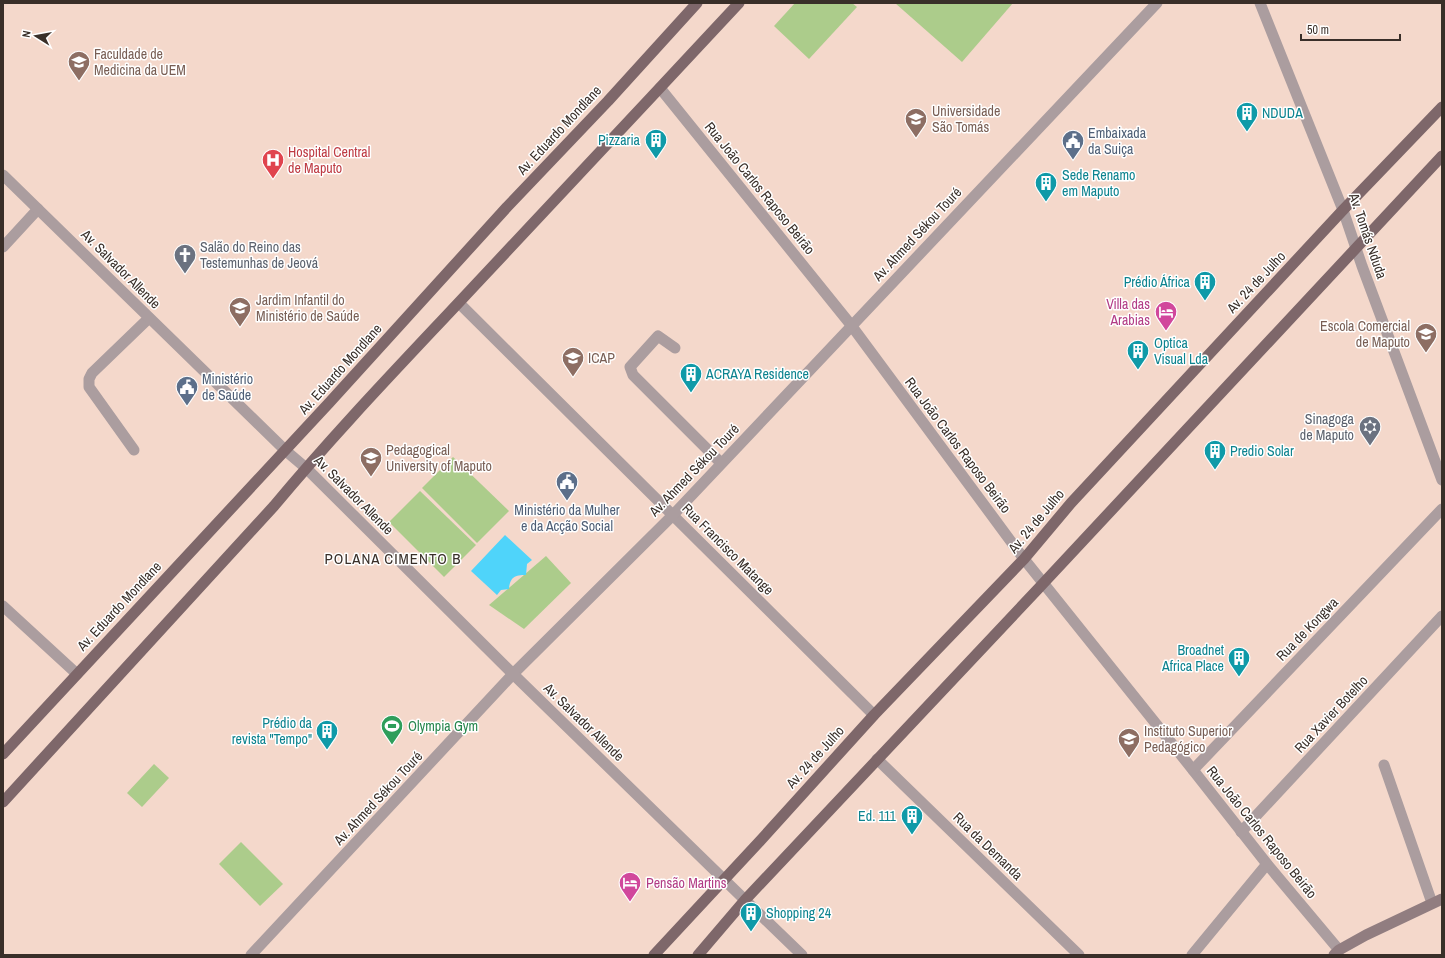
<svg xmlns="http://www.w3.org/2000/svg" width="1445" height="958" viewBox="0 0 1445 958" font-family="'Archivo Narrow',sans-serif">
	<rect width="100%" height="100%" fill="#f4d8cb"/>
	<g fill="#accc8b">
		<path d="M795,3h57l5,4 -48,52 -35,-33z"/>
		<path d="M895,3h118l-51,59z"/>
		<path d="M453,457l56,54 -32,32 -55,-55z"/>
		<path d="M420,491l56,54 -32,32 -55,-55z"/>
		<path d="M546,556l25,27 -47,46 -35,-24z"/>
		<path d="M154,764l15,14 -27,29 -15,-14z"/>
		<path d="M241,842l42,42 -23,22 -41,-42z"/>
	</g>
	<path fill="#4fd4fa" d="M505,535l27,25 -5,4 -1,11c-11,0 -16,2 -17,14l-8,1 -4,5 -26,-24z"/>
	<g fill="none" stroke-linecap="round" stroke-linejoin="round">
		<g stroke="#ab9d9f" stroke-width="11">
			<path d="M1260,3l83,207 19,56 80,214"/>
			<path d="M660,88l191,237 173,234 169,211 74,94 72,86"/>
			<path d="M3,247l35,-38"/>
			<path d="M459,303l415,412"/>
			<path d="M675,348l-17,-12 -28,31 3,8 88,88"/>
			<path d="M134,450l-45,-63v-8l3,-6 57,-55"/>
			<path d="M3,606l74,68"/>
			<path d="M877,759l202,196"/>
			<path d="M1384,765l48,138"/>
			<path d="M1193,770l249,-261"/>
			<path d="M1241,832l201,-216"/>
			<path d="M745,900l57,55"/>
			<path d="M251,955l262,-281 160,-159 484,-512"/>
			<path d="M1192,955l75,-91"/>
		</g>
		<path stroke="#ab9d9f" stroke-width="11" d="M3,175l283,276 20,17 207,206 232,226"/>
		<path stroke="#917d80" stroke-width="11" d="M1334,955l5,-5 27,-15 76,-36"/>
		<g stroke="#7e676a" stroke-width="11">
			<path d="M3,754l326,-351 178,-196 101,-106 89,-98"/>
			<path d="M3,802l271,-296c65,-78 135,-150 204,-224 88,-93 174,-186 261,-279"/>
			<path d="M654,955l106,-114 114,-126 150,-156 47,-56 272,-293 99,-103"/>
			<path d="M698,955l47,-55 292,-310 405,-434"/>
		</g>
	</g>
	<defs>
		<g id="university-pin" transform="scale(1.15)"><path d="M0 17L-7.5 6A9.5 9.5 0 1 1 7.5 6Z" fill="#8d6e63" stroke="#fff"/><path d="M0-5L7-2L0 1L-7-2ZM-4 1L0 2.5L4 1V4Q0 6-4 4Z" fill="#fff"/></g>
		<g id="building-pin" transform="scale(1.15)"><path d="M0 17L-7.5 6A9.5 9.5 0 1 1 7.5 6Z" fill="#0f9aa8" stroke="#fff"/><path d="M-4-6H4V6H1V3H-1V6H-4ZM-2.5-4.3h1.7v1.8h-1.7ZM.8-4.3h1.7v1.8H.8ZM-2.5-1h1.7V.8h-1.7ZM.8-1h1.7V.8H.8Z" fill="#fff"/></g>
		<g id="civic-pin" transform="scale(1.15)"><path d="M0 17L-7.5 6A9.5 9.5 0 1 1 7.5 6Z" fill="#5c6f8a" stroke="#fff"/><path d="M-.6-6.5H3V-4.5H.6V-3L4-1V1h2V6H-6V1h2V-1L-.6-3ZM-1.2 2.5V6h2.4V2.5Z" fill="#fff"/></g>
		<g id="hospital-pin" transform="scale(1.15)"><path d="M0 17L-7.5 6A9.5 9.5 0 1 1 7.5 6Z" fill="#e0444e" stroke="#fff"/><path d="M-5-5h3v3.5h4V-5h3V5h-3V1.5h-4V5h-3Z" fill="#fff"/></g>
		<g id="church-pin" transform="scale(1.15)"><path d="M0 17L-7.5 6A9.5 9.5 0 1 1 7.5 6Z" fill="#6b7280" stroke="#fff"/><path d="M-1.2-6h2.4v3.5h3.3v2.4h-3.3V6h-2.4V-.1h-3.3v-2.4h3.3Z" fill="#fff"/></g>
		<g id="school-pin" transform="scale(1.15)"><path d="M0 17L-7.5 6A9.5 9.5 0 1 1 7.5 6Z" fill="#8d6e63" stroke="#fff"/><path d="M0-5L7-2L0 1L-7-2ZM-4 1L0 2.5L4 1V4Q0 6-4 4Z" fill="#fff"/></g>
		<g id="hotel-pin" transform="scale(1.15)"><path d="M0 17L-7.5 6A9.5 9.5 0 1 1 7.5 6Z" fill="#d1479c" stroke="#fff"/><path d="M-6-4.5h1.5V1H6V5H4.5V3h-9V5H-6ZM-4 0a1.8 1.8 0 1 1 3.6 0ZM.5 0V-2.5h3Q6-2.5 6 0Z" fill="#fff"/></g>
		<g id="synagogue-pin" transform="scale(1.15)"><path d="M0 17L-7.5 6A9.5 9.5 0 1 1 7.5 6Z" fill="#6b7280" stroke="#fff"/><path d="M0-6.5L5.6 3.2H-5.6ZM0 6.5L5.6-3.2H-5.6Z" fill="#fff"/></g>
		<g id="stadium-pin" transform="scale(1.15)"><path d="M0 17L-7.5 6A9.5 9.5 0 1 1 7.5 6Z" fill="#2e9e5b" stroke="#fff"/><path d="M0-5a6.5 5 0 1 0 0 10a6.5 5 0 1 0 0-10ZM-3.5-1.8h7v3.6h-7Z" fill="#fff"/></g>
	</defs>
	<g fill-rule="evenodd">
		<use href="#university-pin" x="79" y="62"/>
		<use href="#building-pin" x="1247" y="113"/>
		<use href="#university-pin" x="916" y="119"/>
		<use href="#building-pin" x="656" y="140"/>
		<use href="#civic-pin" x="1073" y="141"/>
		<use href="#hospital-pin" x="273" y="160"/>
		<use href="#building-pin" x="1046" y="183"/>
		<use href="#church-pin" x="185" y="255"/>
		<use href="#building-pin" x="1205" y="282"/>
		<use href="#school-pin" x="240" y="308"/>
		<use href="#hotel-pin" x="1166" y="312"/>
		<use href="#school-pin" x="1426" y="334"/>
		<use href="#building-pin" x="1138" y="351"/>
		<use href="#university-pin" x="573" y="358"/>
		<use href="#building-pin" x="691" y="374"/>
		<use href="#civic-pin" x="187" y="387"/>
		<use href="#synagogue-pin" x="1370" y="427"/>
		<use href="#building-pin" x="1215" y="451"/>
		<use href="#university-pin" x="371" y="458"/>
		<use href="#civic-pin" x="567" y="482"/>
		<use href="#building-pin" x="1239" y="658"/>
		<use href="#stadium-pin" x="392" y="726"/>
		<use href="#building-pin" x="327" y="731"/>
		<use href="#university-pin" x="1129" y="739"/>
		<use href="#building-pin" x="912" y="816"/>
		<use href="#hotel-pin" x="630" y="883"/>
		<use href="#building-pin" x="751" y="913"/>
	</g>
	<g text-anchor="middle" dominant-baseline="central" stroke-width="3" stroke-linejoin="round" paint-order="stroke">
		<g font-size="14" fill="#785e54" stroke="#fff" text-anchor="start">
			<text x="94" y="54">Faculdade de<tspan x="94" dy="16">Medicina da UEM</tspan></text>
			<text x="932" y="111">Universidade<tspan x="932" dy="16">São Tomás</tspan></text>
			<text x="256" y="300">Jardim Infantil do<tspan x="256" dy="16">Ministério de Saúde</tspan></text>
			<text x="1410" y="326" text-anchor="end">Escola Comercial<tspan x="1410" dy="16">de Maputo</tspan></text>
			<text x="588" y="358">ICAP</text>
			<text x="386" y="450">Pedagogical<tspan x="386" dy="16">University of Maputo</tspan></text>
			<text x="1144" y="731">Instituto Superior<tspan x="1144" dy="16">Pedagógico</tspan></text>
		</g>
		<g font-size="14" fill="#0d838f" stroke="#fff" text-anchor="start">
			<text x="1262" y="113">NDUDA</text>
			<text x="640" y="140" text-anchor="end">Pizzaria</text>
			<text x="1062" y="175">Sede Renamo<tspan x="1062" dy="16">em Maputo</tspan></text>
			<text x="1190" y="282" text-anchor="end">Prédio África</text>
			<text x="1154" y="343">Optica<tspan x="1154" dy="16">Visual Lda</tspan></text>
			<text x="706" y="374">ACRAYA Residence</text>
			<text x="1230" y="451">Predio Solar</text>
			<text x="1224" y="650" text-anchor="end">Broadnet<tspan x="1224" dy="16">Africa Place</tspan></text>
			<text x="312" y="723" text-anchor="end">Prédio da<tspan x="312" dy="16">revista "Tempo"</tspan></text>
			<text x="896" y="816" text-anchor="end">Ed. 111</text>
			<text x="766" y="913">Shopping 24</text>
		</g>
		<g font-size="14" fill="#392f29" stroke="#fff">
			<text transform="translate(559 130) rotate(-47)">Av. Eduardo Mondlane</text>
			<text transform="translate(760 188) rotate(51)">Rua João Carlos Raposo Beirão</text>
			<text transform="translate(917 234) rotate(-47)">Av. Ahmed Sékou Touré</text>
			<text transform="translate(1368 236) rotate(71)">Av. Tomás Nduda</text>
			<text transform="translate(121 269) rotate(45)">Av. Salvador Allende</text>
			<text transform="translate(1256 282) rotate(-47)">Av. 24 de Julho</text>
			<text transform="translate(340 369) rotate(-48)">Av. Eduardo Mondlane</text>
			<text transform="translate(958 445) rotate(53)">Rua João Carlos Raposo Beirão</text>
			<text transform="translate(694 470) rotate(-46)">Av. Ahmed Sékou Touré</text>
			<text transform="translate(354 495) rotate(45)">Av. Salvador Allende</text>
			<text transform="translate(1036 521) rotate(-50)">Av. 24 de Julho</text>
			<text transform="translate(728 549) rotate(45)">Rua Francisco Matange</text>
			<text transform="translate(119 606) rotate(-47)">Av. Eduardo Mondlane</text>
			<text transform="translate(1307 629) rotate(-46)">Rua de Kongwa</text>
			<text transform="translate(1331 714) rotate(-47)">Rua Xavier Botelho</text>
			<text transform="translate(584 722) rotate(44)">Av. Salvador Allende</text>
			<text transform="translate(815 757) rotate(-48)">Av. 24 de Julho</text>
			<text transform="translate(378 798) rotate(-47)">Av. Ahmed Sékou Touré</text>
			<text transform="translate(1262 832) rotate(51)">Rua João Carlos Raposo Beirão</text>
			<text transform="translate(988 846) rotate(44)">Rua da Demanda</text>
		</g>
		<g font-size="14" fill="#4e5e75" stroke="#fff" text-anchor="start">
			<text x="1088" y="133">Embaixada<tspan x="1088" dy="16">da Suiça</tspan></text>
			<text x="202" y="379">Ministério<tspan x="202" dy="16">de Saúde</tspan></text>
			<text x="567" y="510" text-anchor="middle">Ministério da Mulher<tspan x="567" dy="16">e da Acção Social</tspan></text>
		</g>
		<g font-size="14" fill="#be3a42" stroke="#fff" text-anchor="start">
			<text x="288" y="152">Hospital Central<tspan x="288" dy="16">de Maputo</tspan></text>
		</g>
		<g font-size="14" fill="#5b616d" stroke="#fff" text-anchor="start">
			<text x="200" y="247">Salão do Reino das<tspan x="200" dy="16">Testemunhas de Jeová</tspan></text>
			<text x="1354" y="419" text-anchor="end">Sinagoga<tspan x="1354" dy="16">de Maputo</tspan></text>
		</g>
		<g font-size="14" fill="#b23c85" stroke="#fff" text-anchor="end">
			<text x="1150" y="304">Villa das<tspan x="1150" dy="16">Arabias</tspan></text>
			<text x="646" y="883" text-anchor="start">Pensão Martins</text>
		</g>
		<g font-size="14" fill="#27864d" stroke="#fff" text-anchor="start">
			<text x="408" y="726">Olympia Gym</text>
		</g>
		<g font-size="15" letter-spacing="1" fill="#392f29" stroke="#fff">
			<text x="393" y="558">POLANA CIMENTO B</text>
		</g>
	</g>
	<rect width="1445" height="958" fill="none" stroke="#392f29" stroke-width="8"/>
	<g transform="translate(36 36) rotate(281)" stroke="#ffffff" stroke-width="3" paint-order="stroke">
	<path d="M0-3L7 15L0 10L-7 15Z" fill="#392f29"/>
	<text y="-6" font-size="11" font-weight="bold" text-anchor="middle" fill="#392f29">N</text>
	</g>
	<path d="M1301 34v6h99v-6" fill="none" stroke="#392f29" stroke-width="2"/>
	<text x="1307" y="34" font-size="12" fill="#392f29" stroke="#ffffff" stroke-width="3" paint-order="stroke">50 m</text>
</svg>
